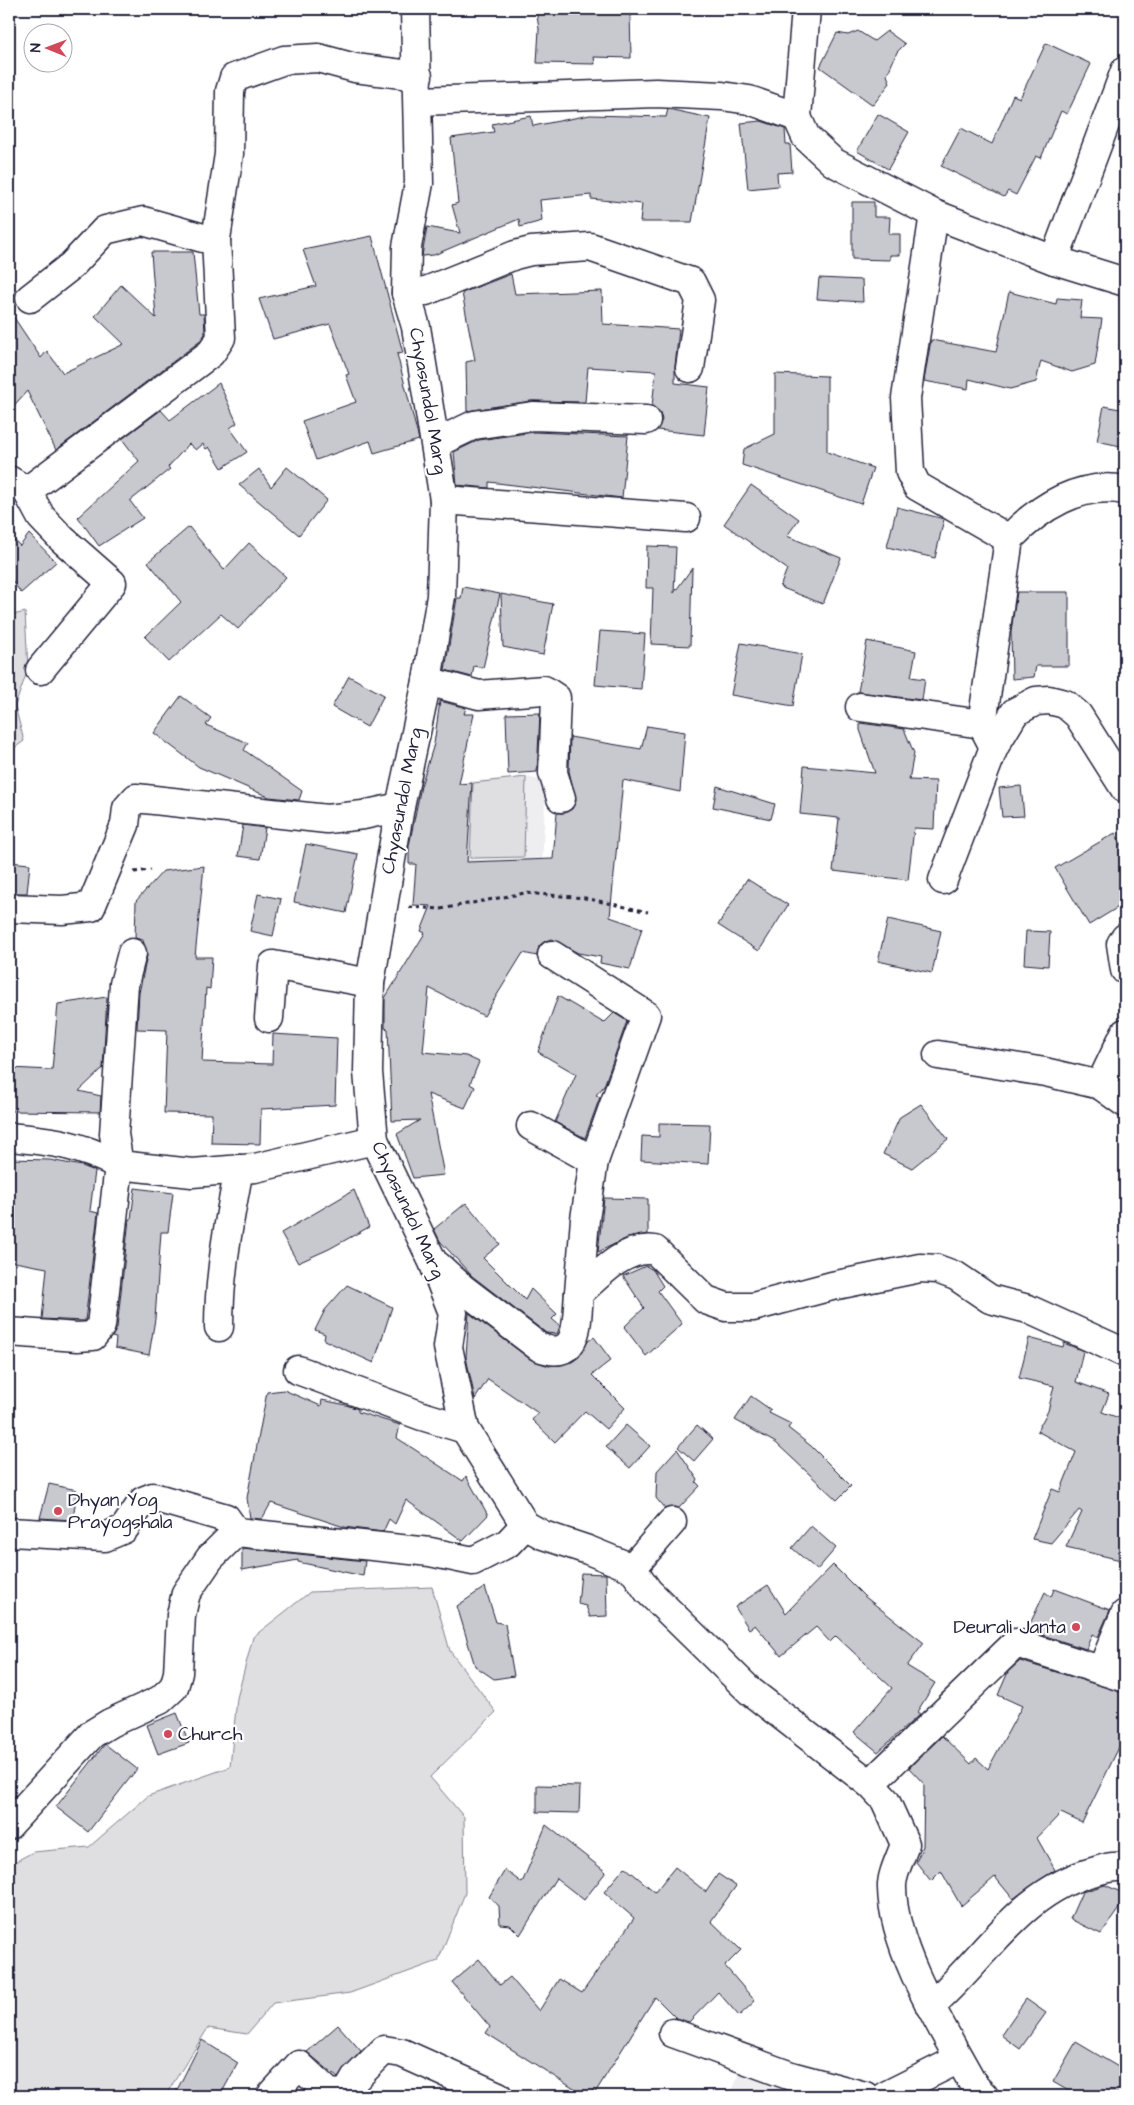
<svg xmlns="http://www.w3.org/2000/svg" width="1134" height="2105" viewBox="0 0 1134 2105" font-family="'Architects Daughter',sans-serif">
	<rect width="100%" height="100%" fill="#fff"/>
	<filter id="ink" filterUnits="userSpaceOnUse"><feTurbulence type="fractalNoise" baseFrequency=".02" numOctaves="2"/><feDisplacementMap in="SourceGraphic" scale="10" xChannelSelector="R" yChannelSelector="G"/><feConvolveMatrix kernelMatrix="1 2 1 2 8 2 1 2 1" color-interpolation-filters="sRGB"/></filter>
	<g filter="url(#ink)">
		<g fill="#eeeef1">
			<path d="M526,777l20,4 -5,108 -75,14 -21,-86 -32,-2 2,-29z"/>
			<path d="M742,2067l92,29h-104z"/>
		</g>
		<g fill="#dfdfe2" stroke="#80808e">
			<path d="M25,612l3,57 -13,37 9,35 -15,11v-136z"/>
			<path d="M526,777l-2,80 -54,1 3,-75z"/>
			<path d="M432,1587l18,64 46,61 -66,65 34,40 1,76 -27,68 -88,32 -77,10 -26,31 -39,-6 -43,68h-156v-231l24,-13 56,-5 59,-51 82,-29 7,-69 16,-61 57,-45z"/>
		</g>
		<g fill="#c8c8cf" stroke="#22223b">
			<path d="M536,9l94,1 1,48 -37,-1 1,7 -58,-1 2,-34z"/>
			<path d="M858,31l16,10 13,-10 18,13 -8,8 -10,23 3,8 -17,22 -53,-38 17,-34 11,2z"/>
			<path d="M1046,43l45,21 -24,50 -6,-3 -20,47 -5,-2 -20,39 -8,-4 -4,6 -63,-31 20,-38 31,16 21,-49 7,3z"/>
			<path d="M668,109l42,9 -18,104h-52l2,-18 -51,-5v-4l-51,5 2,21 -22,6 -1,-8 -85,36 -12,1 5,-29 33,6 -8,-28 6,-2 -7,-65 43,-6 -2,-8 39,-8 2,10 57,-11 76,2z"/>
			<path d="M878,114l31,18 -21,37 -31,-18z"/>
			<path d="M761,121l24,8 1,15h4l2,28 -15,1 1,13 -30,3 -7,-66z"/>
			<path d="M852,202h22v15h16l-1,17h11v21h-10v5l-38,-1z"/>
			<path d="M372,236l31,117 -6,1 22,86 -45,13 -4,-12 -54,19 -14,-39 54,-19 -10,-27 3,-1 -19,-50 -57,15 -14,-40 57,-13 -13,-36z"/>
			<path d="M151,252h42l6,62h5l1,20 -6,8 -143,108 -29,-59 -18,20v-101l32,48 6,-7 16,22 61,-29 -29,-28 26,-31 35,33z"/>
			<path d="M511,274l4,20 87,-3 1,33 76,5 -4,37v17l34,4 -5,48 -47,-5 5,-10 -2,-8 -8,-6 4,-35 -68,-4 -3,35 -54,-1 -64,10 -1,-49 9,-2 -13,-67z"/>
			<path d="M819,278l43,2 1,22 -46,-3z"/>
			<path d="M1009,292l47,12 1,-6 25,2 -2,18 22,1 -7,46 -23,7 -31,-11 -5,21 -26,7 -41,-10 -1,10 -44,-8 7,-41 65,12z"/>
			<path d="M775,374l52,2v76l46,16 -12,36 -119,-39 2,-16 31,-15z"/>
			<path d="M219,383l18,40 -7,5 17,24 -25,16 -13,-21 -3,2 -3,-5 -7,6 -7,-6 -21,23 2,2 -40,32 13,17 -44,28 -21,-29 61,-56 -17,-22 39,-29 9,10z"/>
			<path d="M1104,406l21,4v37l-28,-6z"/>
			<path d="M534,432l94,4 -6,62 -133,-16v6l-32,-3 -3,-33 25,-12z"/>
			<path d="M287,467l40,33 -28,35 -60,-50 20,-16 12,18z"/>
			<path d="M751,485l48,34 -12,17 54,22 -18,46 -43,-17 7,-18 -63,-45z"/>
			<path d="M897,507l47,12 -9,39 -48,-11z"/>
			<path d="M189,527l35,43 25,-27 37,34 -48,52 -17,-15 -52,48 -24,-25 36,-35 -33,-40z"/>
			<path d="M9,534l11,12 9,-12 27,28 -35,31 -12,-17z"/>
			<path d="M647,546l29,1 -2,46 18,-25 -2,78 -39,-2 2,-56h-7z"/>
			<path d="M463,587l37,7 -17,74 -9,-2 -2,11 -27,-7 12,-72h4z"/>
			<path d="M1017,592h52v74h-33l-2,11 -22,2 -1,-48z"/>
			<path d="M501,594l52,10 -10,51 -40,-8z"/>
			<path d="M600,631l45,3 -4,55 -46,-4z"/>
			<path d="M867,641l49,10 -5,26 14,2 -3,21 -64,-8z"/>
			<path d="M741,643l61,11 -9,52 -62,-11z"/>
			<path d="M349,676l35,19 -17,32 -35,-20z"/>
			<path d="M181,696l30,22 -5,7 42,18 -4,7 58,41 -3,9 -30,-3 -70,-30 -45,-34z"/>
			<path d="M440,701l26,7 -2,6h10l-15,70 13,-1 -5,79 86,-3 4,-46h8l7,-4 4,-8 -7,-30 1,-34 71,12 6,-23 38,6 -5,60 -57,-12 -13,137 32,11 -12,41 -30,-6 1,-6 -23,-4 -26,-14 -7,2 -6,5 -2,10 -14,-3 -39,63 -55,-28 -6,64 43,4 13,6 -9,22 5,3 -10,21 -37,-14 16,81 -31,3 -16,-44 23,-14 -28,1 -4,-92 -3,-1v-30l40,-65 -4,-2 10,-25 -18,-1 3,-41h-7v-18l12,-60 13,-42z"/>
			<path d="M540,713l-3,59 -29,2 -2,-60z"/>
			<path d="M860,723l44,6 10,24 -5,27 27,1 -2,48 -20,-1 -6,52 -75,-9 6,-53 -39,-4 4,-48 71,7 -15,-43z"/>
			<path d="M717,786l58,18 -4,15 -58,-12z"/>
			<path d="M1021,786l3,30 -22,1 -3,-29z"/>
			<path d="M243,825l22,3 -5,31 -22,-3z"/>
			<path d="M1115,833l10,18v52l-36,22 -34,-57z"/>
			<path d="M306,844l52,10 -12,59 -52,-11z"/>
			<path d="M9,862l21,2 -3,29h-18z"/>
			<path d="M204,866l-9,91h17l-2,32 -4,-1 -4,74 70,2 1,-30 64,4 -2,67 -74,4 -1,35 -49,-1 1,-29 -48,-1 3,-83 -30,-1 2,-36 8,-37 -4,-16 -8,-2 1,-37 27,-30z"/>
			<path d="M747,879l41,26 -29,46 -41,-26z"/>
			<path d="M258,894l23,5 -8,37 -23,-5z"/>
			<path d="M888,919l53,12 -9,42 -54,-12z"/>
			<path d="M1026,931l24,1 -2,34 -24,-2z"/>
			<path d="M558,996l46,27 10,-10 13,8 -23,65 -8,9 4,2 -15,41 -30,-16 21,-48 -38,-22z"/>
			<path d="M107,997l-4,71 -24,23 22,5 -1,16 -91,-1v-43l43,2 6,-66z"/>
			<path d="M921,1104l27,35 -36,29 -29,-14 17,-37z"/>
			<path d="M659,1123l51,1 -2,40 -67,-4 1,-24 17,1z"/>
			<path d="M9,1159l41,1 32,6 13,5 -5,40 8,2 -13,108 -43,-2 5,-51 -38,-7z"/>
			<path d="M135,1188l38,5 -5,39h-7l-6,87 -6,36 -34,-7 1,-10 -4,-1 5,-9 12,-109h2z"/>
			<path d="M354,1190l15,37 -40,22 -31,14 -17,-30z"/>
			<path d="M604,1198l44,1v35l-21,4 -29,14z"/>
			<path d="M466,1203l34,41 -17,14 42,42 6,-11 26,25 -5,5 8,7 -3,8 -11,-1 -74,-57 -32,-35 -6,-12z"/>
			<path d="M646,1266l7,4 10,16 -5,5 24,33 -36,32 -22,-29 20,-19 -21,-32z"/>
			<path d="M347,1285l45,22 -18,56 -50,-23 1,-6 -10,-4 10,-20z"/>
			<path d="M469,1313l61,46 19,7 23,-4 7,-5 9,-16 6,-4 17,23 -19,15 33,33 -19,21 -21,-18 -30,31 -23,-22 6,-7 -50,-34 -13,20 -9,-42z"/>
			<path d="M1029,1338l34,9 1,-4 19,8 -7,31 33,12 -7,18 23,8v141l-59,-14 16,-35 -3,-2 -28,33 -19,-4 20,-50 8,3 16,-40 -39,-21 11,-20 6,-25 -35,-8z"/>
			<path d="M284,1390l37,16 1,-6 24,5 12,4v3l42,13 -3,13 66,43 3,-5 22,39 -25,26 -57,-41 -11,24 -6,-5 -6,13 -39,-5 -73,-24 -9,16 -12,-1 -3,-20 20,-106z"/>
			<path d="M751,1396l20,14 -2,3 22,11 -3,4 23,18 40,40 -14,14 -61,-57 -41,-23z"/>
			<path d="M626,1425l24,21 -20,22 -24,-21z"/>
			<path d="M697,1425l16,14 -19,22 -16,-14z"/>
			<path d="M677,1449l21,31 -2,2 4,4 -21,22 -5,-1 -9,2 -9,-11 1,-27z"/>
			<path d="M49,1484l28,6 -4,30 -33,-2z"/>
			<path d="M811,1526l25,22 -19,22 -25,-22z"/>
			<path d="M242,1548l123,13 -2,15 -65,-14v-2l-56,10z"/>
			<path d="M833,1565l31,31 60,47 -17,23 28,17 -18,29 3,2 -42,38 -24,-20 38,-44 -56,-52 -6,6 -14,-15 -35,29 -26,-31 -6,4 -14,-22 33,-22 18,28z"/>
			<path d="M581,1573l25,1 1,42 -17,1 -4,-11 -8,-2z"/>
			<path d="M485,1587l11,35 9,2 9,52 -20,3 -19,-13 -18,-60z"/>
			<path d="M1054,1589l56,21 -12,27 -6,-3 -6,15 -59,-19 18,-38 6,5z"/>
			<path d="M1020,1661l105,32v42l-43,88 -21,-10 -24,25 18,32 -42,29 -18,-22 -34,29 -20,-35 -10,10 -15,-19 7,-16 1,-62 -15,-16 33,-32 29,28 5,-6 12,11 34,-63 -24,-11 10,-23z"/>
			<path d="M177,1713l12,30 -31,11 -11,-29z"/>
			<path d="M105,1744l32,25 -49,63 -32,-25z"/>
			<path d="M537,1785l43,1 -1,27 -42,-1z"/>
			<path d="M546,1825l60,47 -22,28 -28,-22 -36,57 -10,-10 -10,-1 -1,-18 -10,-9 16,-27 17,13z"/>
			<path d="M625,1867l30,25 20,-25 31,25 12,-18 18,12 -25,35 30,29 -16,16 30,35 -16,15 -21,-24 -29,30 -13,-4 -21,-21 -62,99h-8l-99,-63 4,-6 -38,-45 27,-23 21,26 10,-8 29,34 20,-32 23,14 52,-75 -30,-26z"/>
			<path d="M1105,1885l20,9v6l-24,34 -31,-15 12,-27z"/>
			<path d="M1026,1999l20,14 -26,36 -19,-14z"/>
			<path d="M338,2025l23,26 -23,27 -31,-26z"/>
			<path d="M202,2040l36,23 -18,33h-46z"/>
			<path d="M1076,2042l49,29v25h-48l-24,-14z"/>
		</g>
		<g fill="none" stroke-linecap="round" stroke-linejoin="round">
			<g stroke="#22223b" stroke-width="31">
				<g id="minor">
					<path d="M415,9l4,174 -12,64 -1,46 10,34 28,173 -3,96 -14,85 -27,126 -30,176 -2,89 6,68 59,122 20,51 -5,34 17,82 60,96 18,10 45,15 44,18 16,23 102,100 120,93 15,16 20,44c-4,13 -14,31 -13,44 1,63 53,144 83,199l9,9"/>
					<path d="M418,101l238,-8 66,3 27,4 48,17 9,-108"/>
					<path d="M797,117l9,20 27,25 101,52 120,46 71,22"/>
					<path d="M934,214l-28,184 4,74 7,14 92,53c30,-32 72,-58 116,-49"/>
					<path d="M1054,260l71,-189"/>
					<path d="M406,293l20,-2 89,-36 16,-4 59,-4 101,35 9,18 -10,68"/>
					<path d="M30,298l41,-32 34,-36 38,-9 60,17 13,1"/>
					<path d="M436,443l38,-18 59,-9 113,4"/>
					<path d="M9,480l18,11 14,26 21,22 50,44 -72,87"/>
					<path d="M27,491l184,-138 10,-15 -5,-99 13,-85 1,-63 4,-13 50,-18 34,-2 37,10 63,8"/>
					<path d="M444,500l242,18"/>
					<path d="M427,681l52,14 65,-5 12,8 -3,75 8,25"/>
					<path d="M860,707l122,17"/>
					<path d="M994,747l-12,-23 27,-185"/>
					<path d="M943,880l51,-133 21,-35 21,-11 13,-1 16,4 13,11 47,74"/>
					<path d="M9,908l53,2 29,-3 34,-82 2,-17 9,-10 191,21 36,-4 37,-8"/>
					<path d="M1125,938l-4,6 4,26"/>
					<path d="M132,953l-8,31 -10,150 5,31 73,8 63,-5 119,-28"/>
					<path d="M552,955l94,60 -52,146"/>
					<path d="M269,1018l4,-53 97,18"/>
					<path d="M938,1055l107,17 55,13 25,-52"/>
					<path d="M1100,1085l25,18"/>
					<path d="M531,1126l63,35 -9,58 -6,74"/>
					<path d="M9,1137c45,4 68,7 110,28l-18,161 -8,10 -16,1 -68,-5"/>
					<path d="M438,1266l24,22 77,59c42,16 37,-26 40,-54 21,-19 46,-47 76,-43l51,50 20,7h27l79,-21 88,-18 17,1 19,7 34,23 38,10 97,44"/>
					<path d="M219,1327c0,-53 10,-106 20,-158"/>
					<path d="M298,1370l124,46 43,13"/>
					<path d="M9,1532l96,5 19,-8 19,-28 10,-4 73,21 10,14"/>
					<path d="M632,1568l40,-46"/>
					<path d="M1102,1669l23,-55"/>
					<path d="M870,1784l146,-141 109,35"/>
					<path d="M9,1825l83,-91 18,-11 50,-23 14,-13 4,-14 3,-58 5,-22 24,-35 26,-26 194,20 43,9 35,-18 17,-18"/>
					<path d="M930,2006c55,-47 90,-116 166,-135 10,-3 19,-6 29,-3"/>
					<path d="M673,2033l118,43 74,20"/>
					<path d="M271,2096l28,-31 30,28 16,1"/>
					<path d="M345,2096l10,-17 29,-29 18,3 96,43"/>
					<path d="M885,2096l74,-37"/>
				</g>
			</g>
			<g stroke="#22223b" stroke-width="3" stroke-dasharray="4 4" stroke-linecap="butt">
				<path d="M134,872l17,-2"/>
				<path d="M409,907l32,2 84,-16 60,5 63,14"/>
			</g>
			<use href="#minor" stroke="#fff" stroke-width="28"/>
		</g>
	</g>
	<g fill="#d1495b" stroke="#fff" stroke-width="2">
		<circle cx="58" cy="1511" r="5"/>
		<circle cx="1076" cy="1627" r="5"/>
		<circle cx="168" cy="1734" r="5"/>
	</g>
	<g text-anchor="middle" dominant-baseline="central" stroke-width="4.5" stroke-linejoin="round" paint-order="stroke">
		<g font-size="19" fill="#22223b" stroke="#fff">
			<text transform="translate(428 401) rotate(80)">Chyasundol Marg</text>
			<text transform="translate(402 801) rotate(-79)">Chyasundol Marg</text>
			<text transform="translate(408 1210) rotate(65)">Chyasundol Marg</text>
		</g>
		<g font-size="19" fill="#22223b" stroke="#fff" text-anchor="start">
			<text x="68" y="1500">Dhyan Yog<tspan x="68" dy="22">Prayogshala</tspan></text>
			<text x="1066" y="1627" text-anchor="end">Deurali Janta</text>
			<text x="178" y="1734">Church</text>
		</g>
	</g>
	<rect width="1134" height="2105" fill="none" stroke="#fff" stroke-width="30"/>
	<rect x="15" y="15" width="1104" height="2075" fill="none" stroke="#22223b" stroke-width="2" filter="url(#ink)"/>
	<g transform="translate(48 48) rotate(271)"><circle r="24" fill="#ffffff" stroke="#a7a7b1"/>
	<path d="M0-4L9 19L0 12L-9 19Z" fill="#d1495b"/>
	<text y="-8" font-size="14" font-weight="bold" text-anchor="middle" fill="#22223b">N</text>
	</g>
</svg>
